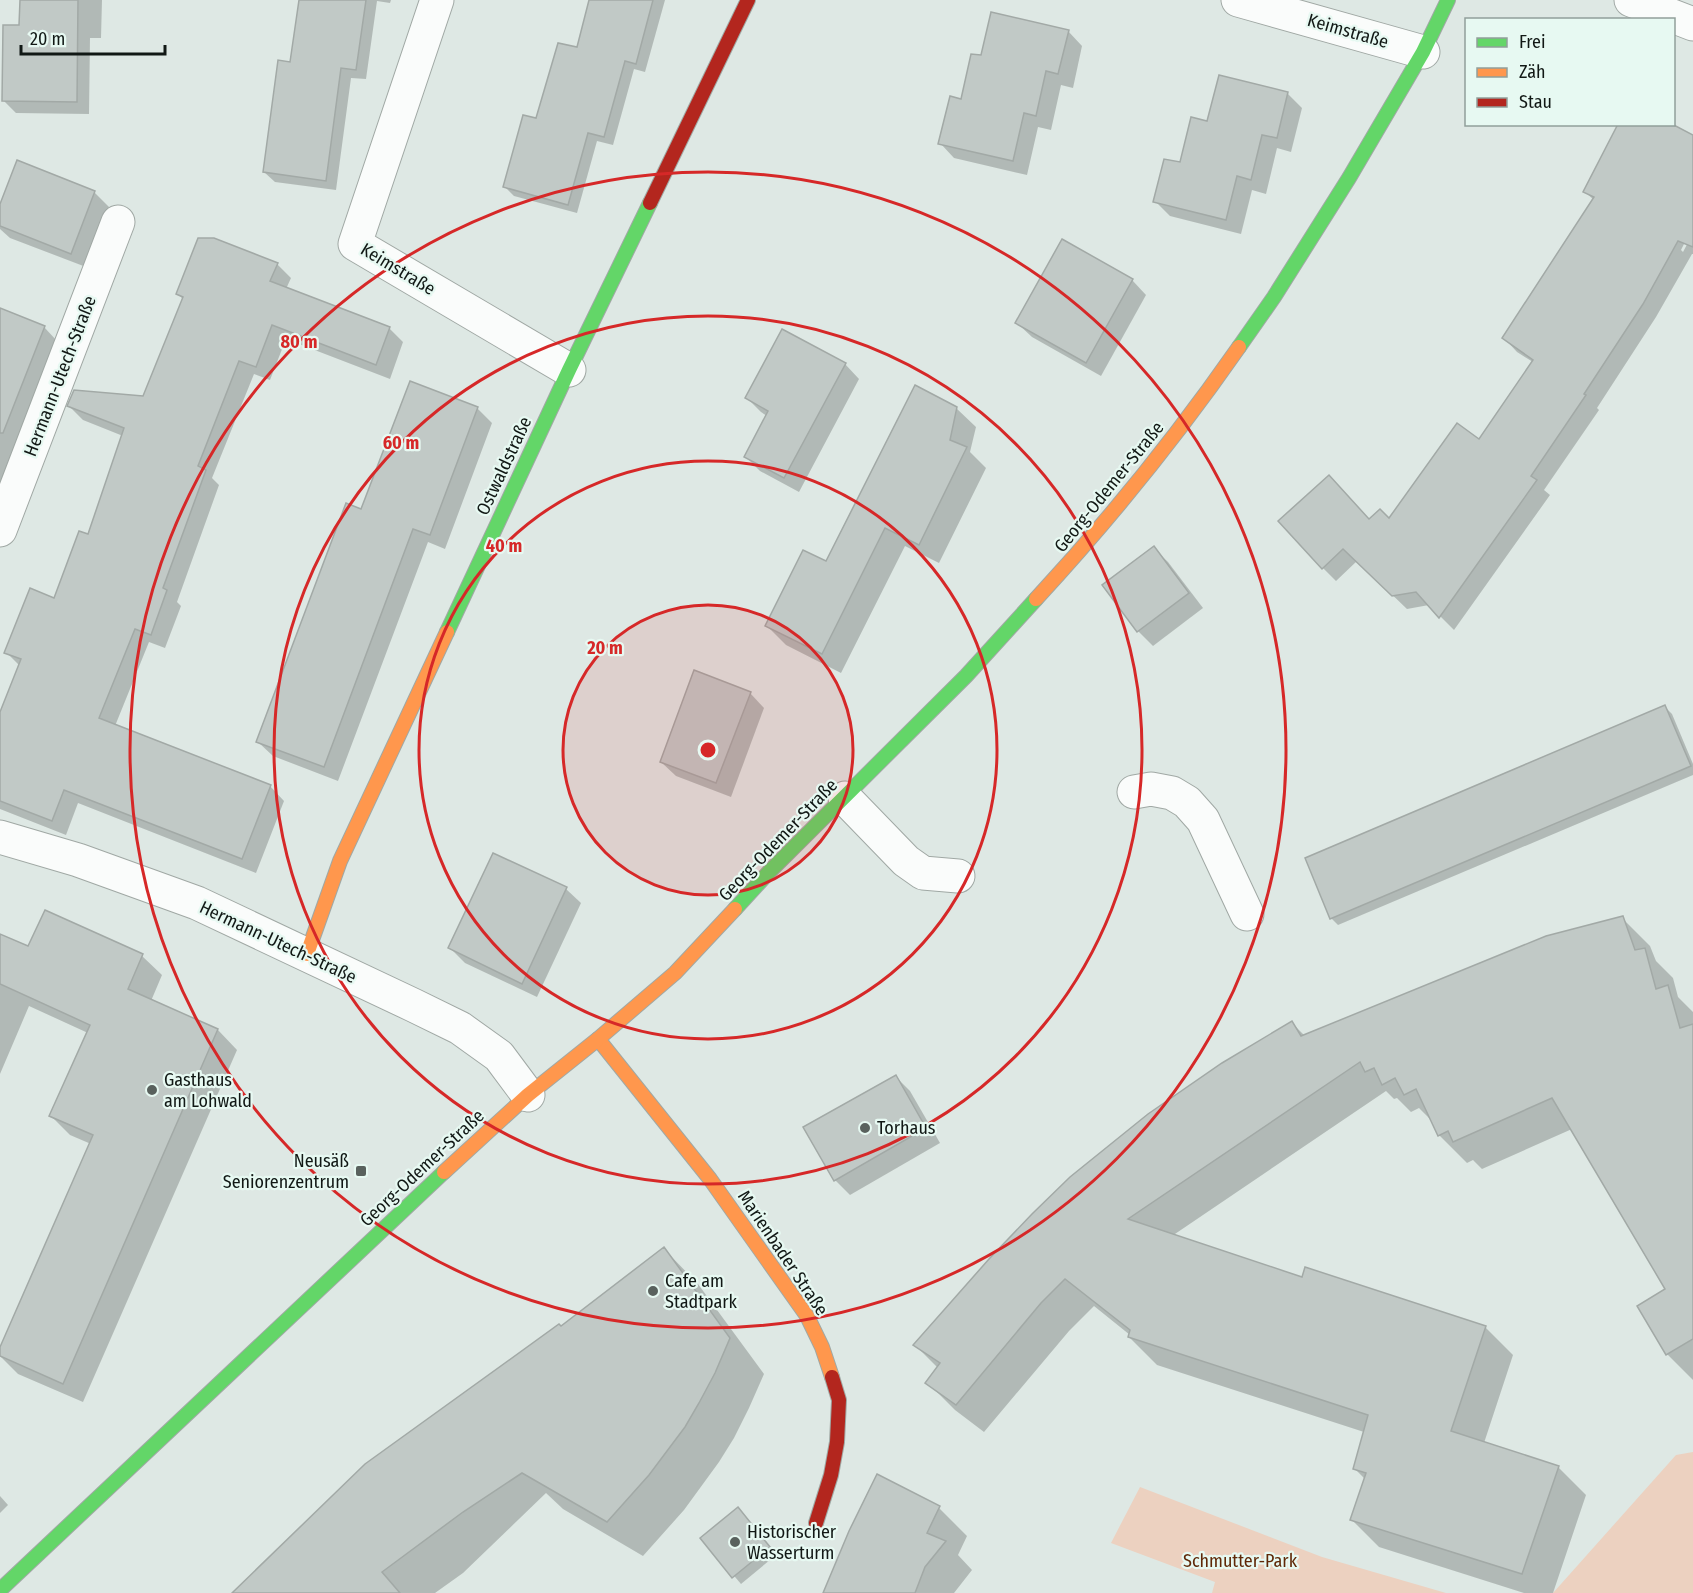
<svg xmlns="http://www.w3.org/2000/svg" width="1693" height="1593" viewBox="0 0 1693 1593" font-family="'Fira Sans Condensed',sans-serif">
	<rect width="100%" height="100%" fill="#dee8e4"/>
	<g fill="#ecd1c0">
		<path d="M1693,1452v141h-140l123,-138z"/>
		<path d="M1140,1487l182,70 124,36h-234l3,-11 -104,-39z"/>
	</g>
	<g fill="#0003">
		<path d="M21,0h81l-1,38h-11l-1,76 -73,-1 -12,-12 17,-75z"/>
		<path d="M300,0h91l-1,3 -13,-2 -11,78 -15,-1 -15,112 -61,-8 -11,-10 28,-109z"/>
		<path d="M591,0h74l-20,72 -11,-3 -21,76 -16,-4 -20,72 -63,-17 -9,-9 32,-67 41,-71z"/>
		<path d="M1068,31l14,15 -9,42 -12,-3 -10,45 -13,-3 -11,48 -73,-17 -14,-15 42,-86z"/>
		<path d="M1287,93l15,15 -11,44 -14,-4 -11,46 -14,-4 -11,44 -71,-18 -15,-15 54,-78z"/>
		<path d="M1693,137v89l-12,24 2,2 10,-19v21h-1l-36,63 -59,91 2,2 -55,80 6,5 -96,135 -25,-25 -22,4 -50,-48 -21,20 -13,-13 47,-47 19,-1 90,-79 54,-79 -16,-10 -13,-14 90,-138 -9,-8z"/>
		<path d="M94,192l15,15 -23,60 -76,-29 -10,-9v-19z"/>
		<path d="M277,264l14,14 -5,11 103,39 14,14 -13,37 -104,-40 -16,41 -16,-6 -42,104 7,7 -42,117 4,4 -16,42 -16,-6 -34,84 155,60 14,15 -28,72 -178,-70 -12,32 -66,-26v-93l20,-50 -14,-14 49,-52 34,-64 34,-100 -40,-16 -14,-14 75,-8 40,-98 -7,-7z"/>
		<path d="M1132,280l14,15 -45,81 -69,-39 -15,-14z"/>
		<path d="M0,310l44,17 13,14 -57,150z"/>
		<path d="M845,364l14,15 -60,113 -39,-21 -14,-14 21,-41 -6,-4 -14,-14z"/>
		<path d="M477,408l15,15 -47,126 -17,-7 -90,239 -65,-25 -15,-14 104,-231z"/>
		<path d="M956,408l20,19 -6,25 16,16 -47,95 -34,-17 -64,127 -55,-28 -19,-19 60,-63z"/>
		<path d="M1153,548l15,14 35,46 -50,38 -15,-15 -34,-46z"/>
		<path d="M750,693l14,15 -33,89 -55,-21 -15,-14z"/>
		<path d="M1665,707l7,7 21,50v11l-355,150 -7,-7z"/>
		<path d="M494,855l72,34 15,14 -44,94 -72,-34 -15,-15z"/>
		<path d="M1622,918l28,28 6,15 17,17 5,19 15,15v368l-26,-26v-65l-95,-160 -90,40 -9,-9 -6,3 -28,-28 -6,-13 -14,-14 -8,4 -14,-14 -3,1 -8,-8 -214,145 131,43 182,48 28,28 -29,88 74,24 28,28 -33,98h-29l-145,-46 -28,-28 14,-40 -11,-11 10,-36 -207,-67 -28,-28 1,-2 -36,-29 -25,25 -85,101 -29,-22 -28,-28 11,-14 -23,-23 377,-322 13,13z"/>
		<path d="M0,936l29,12 113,8 20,19 -11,26 67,29 19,20 -154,352 -65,-28 -18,-18v-5l91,-207 -21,-9 -19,-19 37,-83 -59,-27 -29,68z"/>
		<path d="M895,1076l15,15 30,52 -90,52 -15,-15z"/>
		<path d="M664,1249l34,35 66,90 -15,34 -15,30 -15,24 -35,48 -41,46 -80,-47 -17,-16 -83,80 -28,20h-201l327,-265z"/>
		<path d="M0,1496l8,9 -8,8z"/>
		<path d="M939,1508l28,28 -9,19 14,15 -18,23h-129z"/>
		<path d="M744,1516l32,39 -35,29 -39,-46z"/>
	</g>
	<g fill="#c1c9c6" stroke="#a2a9a6" stroke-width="1.5">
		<path d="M20,0h58l-1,102 -75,-1 1,-76h16z"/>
		<path d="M299,0h67l-10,70 -15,-2 -15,113 -63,-9 15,-112 12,2z"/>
		<path d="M589,0h64l-17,64 -11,-3 -21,76 -16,-4 -20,72 -65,-18 20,-72 13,3 22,-75 19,4z"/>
		<path d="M991,12l78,18 -11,44 -12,-3 -10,45 -12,-3 -11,48 -75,-17 12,-48 11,3 10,-45 10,1z"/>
		<path d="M1219,75l69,17 -11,46 -15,-3 -11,45 -14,-4 -11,44 -73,-18 11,-43 16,3 11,-45 16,4z"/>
		<path d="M1618,124h54l21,11v112l-15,-6 -35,63 -59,90 2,1 -55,81 6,4 -98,138 -23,-26 -24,4 -49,-47 -21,20 -44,-48 51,-46 40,44 11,-10 9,9 68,-95 22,16 54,-79 -31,-22 92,-141 -11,-5z"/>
		<path d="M17,160l78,31 -24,63 -71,-28v-22z"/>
		<path d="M198,238h16l64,25 -8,18 120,46 -14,38 -104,-40 -16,42 -17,-6 -41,105 8,4 -43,118 4,2 -16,45 -16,-6 -36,89 172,67 -29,74 -178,-69 -12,31 -52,-20v-89l21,-53 -17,-6 26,-65 24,10 25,-67 9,3 36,-106 -57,-22 7,-16 69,6 40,-99 -7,-3z"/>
		<path d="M1062,239l71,40 -47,84 -71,-40z"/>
		<path d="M0,308l45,18 -42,107h-3z"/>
		<path d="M782,329l64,34 -62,115 -40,-21 24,-46 -23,-13z"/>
		<path d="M410,381l68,26 -48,128 -17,-6 -89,238 -68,-25 90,-239 15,6z"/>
		<path d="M915,385l42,22 -7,33 17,7 -48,98 -34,-17 -63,126 -57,-28 38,-76 23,11z"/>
		<path d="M1154,546l35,47 -52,39 -35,-47z"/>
		<path d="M694,670l57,22 -35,91 -56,-21z"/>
		<path d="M1665,705l26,61 -361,153 -25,-61z"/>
		<path d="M493,853l74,34 -45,97 -74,-36z"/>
		<path d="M45,910l98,44 -15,35 90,40 -155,355 -63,-28v-9l93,-212 -44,-19 41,-91 -90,-41v-50l28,12z"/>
		<path d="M1623,916l12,34 10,-2 11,41 12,-4 12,43 13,-4v315l-27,16 -29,-49 28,-17 -113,-191 -99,44 -5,-11 -10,5 -22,-47 -12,6 -9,-17 -13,7 -8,-17 -9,4 -5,-10 -232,157 174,58 3,-10 181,59 -35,105 108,35 -37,108 -172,-54 16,-47 -13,-4 15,-54 -240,-78 2,-7 -65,-51 -24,24 -85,102 -31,-22 15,-20 -27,-18 76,-86 43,-45 38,-37 78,-63 74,-51 70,-42 9,15 245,-100z"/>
		<path d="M896,1075l30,53 -92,53 -31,-54z"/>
		<path d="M664,1247l66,91 -15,35 -16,30 -14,24 -36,48 -42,47 -85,-49 -59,39 -81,60 18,21h-168l133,-129 194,-140 2,2z"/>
		<path d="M877,1474l63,32 -13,27 19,8 -21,26 -10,26h-92l26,-62z"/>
		<path d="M738,1507l32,40 -38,31 -32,-40z"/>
	</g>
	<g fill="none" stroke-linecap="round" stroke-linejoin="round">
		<g stroke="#a0a8a4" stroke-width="35">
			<g id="street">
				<path d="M437,0l-82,244 214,126"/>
				<path d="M1238,0l185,52"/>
				<path d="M1631,0l62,24"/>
				<path d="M0,530l118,-308"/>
				<path d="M1134,792l17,-3 21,4 15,9 16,18 44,94"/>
				<path d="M845,798l61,63 17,12 35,3"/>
				<path d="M0,837l78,23 119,43 216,102 47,23 39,28 29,39"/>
			</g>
		</g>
		<g stroke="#a0a8a4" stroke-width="16">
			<g id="fast">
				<path d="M1239,347l35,-50 75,-119 74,-126 25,-52"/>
				<path d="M447,632l122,-262 81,-167"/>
				<path d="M735,909l33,-36 198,-197 70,-77"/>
				<path d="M0,1590l444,-418"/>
			</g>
		</g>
		<g stroke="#a0a8a4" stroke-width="16">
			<g id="slow">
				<path d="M1036,599c73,-79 141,-163 203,-252"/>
				<path d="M307,954l33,-93 107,-229"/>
				<path d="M598,1039l112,140 97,137 15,31 10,30"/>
				<path d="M444,1172l84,-77 70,-56 77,-66 60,-64"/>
			</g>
		</g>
		<g stroke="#a0a8a4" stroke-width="16">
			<g id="jam">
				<path d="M650,203l98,-203"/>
				<path d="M816,1523l15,-48 6,-33 2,-42 -7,-23"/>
			</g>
		</g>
		<use href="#street" stroke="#fafcfb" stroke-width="33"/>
		<use href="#fast" stroke="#63d668" stroke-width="14"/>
		<use href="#slow" stroke="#ff974d" stroke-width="14"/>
		<use href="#jam" stroke="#b3261e" stroke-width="14"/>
	</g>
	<circle cx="708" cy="750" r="145" fill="#d62828" fill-opacity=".12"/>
	<g fill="none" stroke="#d62828" stroke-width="3">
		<circle cx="708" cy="750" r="145"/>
		<circle cx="708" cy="750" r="289"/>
		<circle cx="708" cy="750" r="434"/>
		<circle cx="708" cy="750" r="578"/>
	</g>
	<g fill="#59615d" stroke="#e7f9f2" stroke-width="2">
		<circle cx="152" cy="1090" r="6"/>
		<circle cx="865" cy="1128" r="6"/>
		<rect x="355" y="1165" width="12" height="12" rx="3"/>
		<circle cx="653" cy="1291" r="6"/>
		<circle cx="735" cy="1542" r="6"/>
	</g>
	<g text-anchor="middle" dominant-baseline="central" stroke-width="4.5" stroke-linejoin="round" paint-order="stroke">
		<g font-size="18" fill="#111815" stroke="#e7f9f2">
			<text transform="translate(1348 31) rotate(16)">Keimstraße</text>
			<text transform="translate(398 269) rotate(31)">Keimstraße</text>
			<text transform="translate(60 376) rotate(-69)">Hermann-Utech-Straße</text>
			<text transform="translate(504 466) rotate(-65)">Ostwaldstraße</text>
			<text transform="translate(1109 487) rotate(-51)">Georg-Odemer-Straße</text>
			<text transform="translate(778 840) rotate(-46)">Georg-Odemer-Straße</text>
			<text transform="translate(278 942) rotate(25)">Hermann-Utech-Straße</text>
			<text transform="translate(422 1168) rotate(-43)">Georg-Odemer-Straße</text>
			<text transform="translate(783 1253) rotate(56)">Marienbader Straße</text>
		</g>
		<g font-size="18" fill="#111815" stroke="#e7f9f2" text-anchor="start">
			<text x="164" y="1080">Gasthaus<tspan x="164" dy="21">am Lohwald</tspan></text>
			<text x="877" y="1128">Torhaus</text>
			<text x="349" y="1161" text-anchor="end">Neusäß<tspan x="349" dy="21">Seniorenzentrum</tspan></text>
			<text x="665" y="1281">Cafe am<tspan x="665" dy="21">Stadtpark</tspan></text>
			<text x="747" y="1532">Historischer<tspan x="747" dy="21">Wasserturm</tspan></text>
		</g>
		<g font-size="18" fill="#5f2807" stroke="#e7f9f2">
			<text x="1240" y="1561">Schmutter-Park</text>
		</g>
	</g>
	<circle cx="708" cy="750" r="9" fill="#d62828" stroke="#e7f9f2" stroke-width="3"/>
	<g font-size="18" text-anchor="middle" font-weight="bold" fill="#d62828" stroke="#e7f9f2" stroke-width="4.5" stroke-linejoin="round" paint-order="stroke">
		<text x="299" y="348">80 m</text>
		<text x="401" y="449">60 m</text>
		<text x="504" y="552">40 m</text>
		<text x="605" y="654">20 m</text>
	</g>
	<rect x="1465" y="18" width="210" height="108" fill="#e7f9f2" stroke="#919f9a" stroke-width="1.5"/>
	<rect x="1477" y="38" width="30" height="9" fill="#63d668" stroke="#919f9a" stroke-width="1.5"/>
	<text x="1519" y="48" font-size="18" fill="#111815">Frei</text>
	<rect x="1477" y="68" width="30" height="9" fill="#ff974d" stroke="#919f9a" stroke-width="1.5"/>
	<text x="1519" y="78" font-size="18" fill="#111815">Zäh</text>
	<rect x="1477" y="98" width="30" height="9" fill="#b3261e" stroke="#919f9a" stroke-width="1.5"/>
	<text x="1519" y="108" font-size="18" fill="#111815">Stau</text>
	<path d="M21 45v9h144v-9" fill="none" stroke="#111815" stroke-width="3"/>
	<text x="30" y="45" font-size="18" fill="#111815" stroke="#e7f9f2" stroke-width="4.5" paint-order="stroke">20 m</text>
</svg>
